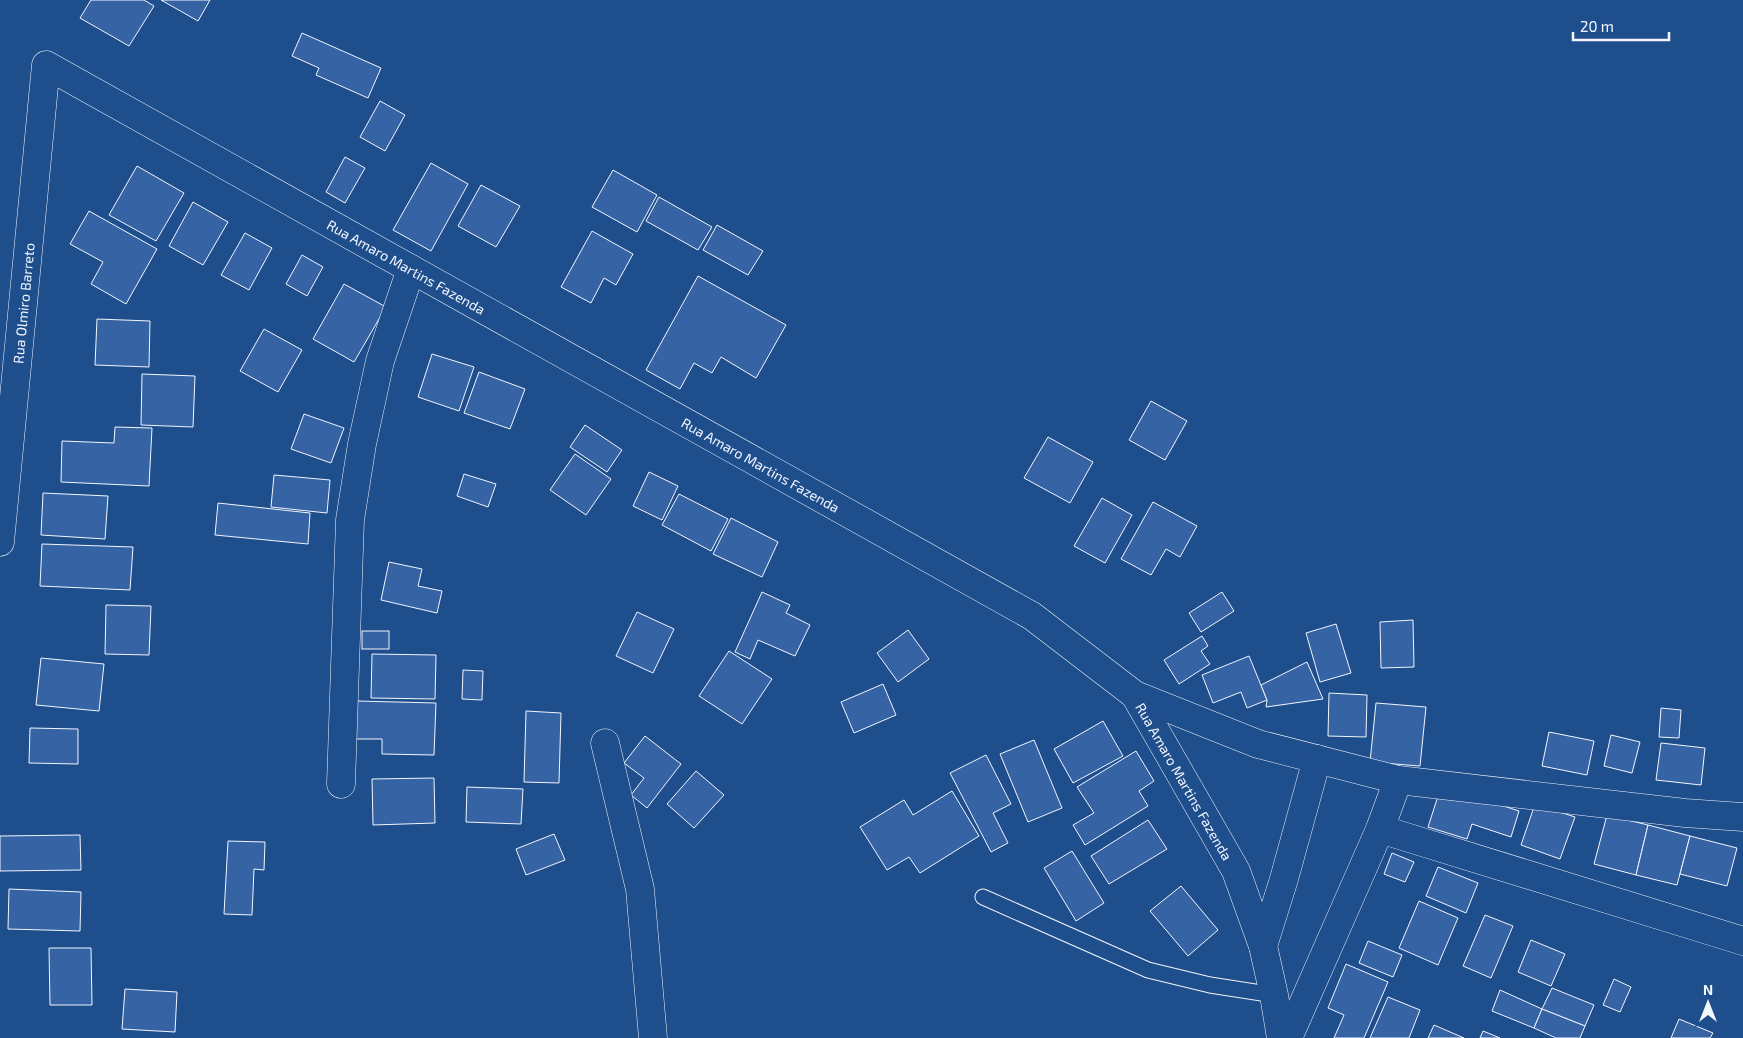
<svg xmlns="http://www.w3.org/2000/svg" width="1743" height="1038" viewBox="0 0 1743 1038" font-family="'Exo 2',sans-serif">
	<rect width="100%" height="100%" fill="#1f4e8c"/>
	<g fill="#3563a3" stroke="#f2f6ff">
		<path d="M91,0h53l10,6 -25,40 -49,-28z"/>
		<path d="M161,0h49l-12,21z"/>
		<path d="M302,33l79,35 -13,30 -52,-23 3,-7 -27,-12z"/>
		<path d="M380,101l25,14 -20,36 -25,-14z"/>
		<path d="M345,157l20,11 -20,35 -19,-11z"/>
		<path d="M431,163l37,21 -37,67 -38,-21z"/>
		<path d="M137,166l47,27 -28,48 -47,-26z"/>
		<path d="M613,170l44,25 -20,37 -45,-25z"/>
		<path d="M481,185l39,21 -24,41 -38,-21z"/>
		<path d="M659,197l53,30 -14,23 -52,-29z"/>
		<path d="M193,202l35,20 -25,43 -34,-19z"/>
		<path d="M89,211l68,38 -31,55 -35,-20 12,-22 -33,-18z"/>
		<path d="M717,225l46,26 -15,24 -45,-25z"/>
		<path d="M592,231l41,23 -17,31 -12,-7 -13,25 -30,-16z"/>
		<path d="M245,233l27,15 -23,42 -28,-15z"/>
		<path d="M302,255l21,12 -16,29 -21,-12z"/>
		<path d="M698,276l88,49 -30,53 -35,-21 -9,16 -18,-10 -14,26 -34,-19z"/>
		<path d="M344,284l42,23 -32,55 -41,-23z"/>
		<path d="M97,319l53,2 -1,46 -54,-2z"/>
		<path d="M264,329l38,21 -24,42 -38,-21z"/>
		<path d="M432,354l42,13 -15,44 -41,-14z"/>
		<path d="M479,372l46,17 -15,40 -46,-16z"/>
		<path d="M142,374l53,2 -2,51 -52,-2z"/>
		<path d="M1151,401l36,20 -22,39 -36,-20z"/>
		<path d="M304,414l40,14 -13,35 -40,-14z"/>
		<path d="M585,425l37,25 -15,22 -37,-25z"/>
		<path d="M115,427l37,1 -3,58 -88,-4 1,-41 52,2z"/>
		<path d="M1048,437l45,25 -23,41 -46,-25z"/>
		<path d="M575,454l36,25 -25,36 -36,-25z"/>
		<path d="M649,472l29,14 -16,34 -29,-14z"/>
		<path d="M464,474l32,10 -8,23 -31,-11z"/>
		<path d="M274,475l56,5 -3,33 -56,-6z"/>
		<path d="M43,493l65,3 -3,43 -64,-4z"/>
		<path d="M679,494l49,25 -17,32 -49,-26z"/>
		<path d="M1102,498l30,17 -27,48 -31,-17z"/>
		<path d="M1153,502l44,24 -17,31 -14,-8 -15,26 -30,-16z"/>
		<path d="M218,503l92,10 -2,31 -93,-9z"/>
		<path d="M731,518l47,24 -16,35 -49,-23z"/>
		<path d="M42,544l91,3 -3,43 -90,-4z"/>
		<path d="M389,562l33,7 -4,17 24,5 -5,22 -56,-13z"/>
		<path d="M762,592l28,13 -4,8 24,12 -15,31 -37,-16 -8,19 -15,-7z"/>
		<path d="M1222,592l12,19 -33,21 -12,-19z"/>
		<path d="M106,605l45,1 -2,49 -44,-1z"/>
		<path d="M637,612l37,17 -21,44 -37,-17z"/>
		<path d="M1413,620l1,47 -33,1 -1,-46z"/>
		<path d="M1336,624l15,49 -31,9 -14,-49z"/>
		<path d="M908,630l21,29 -31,23 -21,-29z"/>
		<rect x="362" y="631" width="27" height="18"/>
		<path d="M1202,636l6,10 -7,5 9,13 -31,20 -15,-24z"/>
		<path d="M729,651l43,28 -30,45 -43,-28z"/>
		<path d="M372,654l64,1 -1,44 -64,-1z"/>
		<path d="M1249,656l18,44 -20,8 -6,-16 -28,11 -11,-28z"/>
		<path d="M41,658l63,6 -5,47 -63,-6z"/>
		<path d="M1307,662l16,37 -57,8 1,-7 -6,-15z"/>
		<path d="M463,670l20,1 -1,29 -20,-1z"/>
		<path d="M883,684l13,31 -42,18 -13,-31z"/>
		<path d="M1329,693l38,2 -1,42 -38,-1z"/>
		<path d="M357,701l79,2 -2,52 -52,-1v-15h-26z"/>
		<path d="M1376,703l50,4 -6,59 -50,-4z"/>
		<path d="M1661,708l20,2 -2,28 -20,-1z"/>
		<path d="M526,711l35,2 -2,70 -35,-1z"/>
		<path d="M1103,721l20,35 -50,27 -19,-34z"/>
		<path d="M30,728l48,1v35l-49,-1z"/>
		<path d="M1549,732l45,9 -7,34 -45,-9z"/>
		<path d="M1611,735l29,7 -8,31 -28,-7z"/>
		<path d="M645,736l36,28 -34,44 -16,-13 13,-17 -20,-15z"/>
		<path d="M1034,740l28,68 -34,14 -28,-68z"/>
		<path d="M1661,743l44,5 -4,37 -45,-5z"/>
		<path d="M1136,751l18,30 -15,10 9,15 -63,39 -12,-20 21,-12 -17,-26z"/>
		<path d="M986,755l25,49 -18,9 15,30 -17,9 -41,-79z"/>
		<path d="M696,771l28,24 -30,33 -27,-24z"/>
		<path d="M434,778l1,45 -62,2 -1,-46z"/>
		<path d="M467,787l56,2 -2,35 -55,-2z"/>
		<path d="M952,791l27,45 -59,37 -11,-16 -22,13 -27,-43 44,-27 9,15z"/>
		<path d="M1457,791l62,20 -8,26 -39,-13 -5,15 -39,-12 11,-34z"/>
		<path d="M1535,804l40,13 -15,42 -39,-14z"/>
		<path d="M1607,815l41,10 -12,50 -42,-11z"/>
		<path d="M1148,820l19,29 -58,35 -18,-28z"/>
		<path d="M1648,825l42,11 -13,49 -41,-10z"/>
		<path d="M554,834l11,26 -39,15 -10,-26z"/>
		<path d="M80,835l1,35 -81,1v-35z"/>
		<path d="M1690,836l47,12 -10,38 -47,-12z"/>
		<path d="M228,841l37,1 -1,28 -10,-1 -2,46 -28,-1z"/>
		<path d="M1072,851l32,52 -28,18 -32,-53z"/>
		<path d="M1392,853l22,9 -9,20 -21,-8z"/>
		<path d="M1438,867l40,16 -12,30 -40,-17z"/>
		<path d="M1181,886l37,44 -30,26 -38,-45z"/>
		<path d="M9,889l72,3 -1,39 -72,-2z"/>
		<path d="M1419,901l39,17 -20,47 -39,-17z"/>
		<path d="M1485,915l28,11 -22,52 -28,-12z"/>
		<path d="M1531,940l34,14 -14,32 -33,-14z"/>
		<path d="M1368,941l34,14 -9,22 -34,-14z"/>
		<path d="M49,948h42l1,57h-42z"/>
		<path d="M1346,964l42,18 -24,56h-30l10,-23 -16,-7z"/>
		<path d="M1614,979l17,8 -11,25 -17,-7z"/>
		<path d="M1552,988l42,17 -9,21 -43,-17z"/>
		<path d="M125,989l52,3 -2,40 -53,-3z"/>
		<path d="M1500,990l42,19 -8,19 -42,-17z"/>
		<path d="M1388,997l32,13 -11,28h-39z"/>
		<path d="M1542,1009l43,17 -5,12h-24l-22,-10z"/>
		<path d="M1679,1019l34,14 -3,5h-39z"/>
		<path d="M1434,1025l30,13h-36z"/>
		<path d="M1483,1031l17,7h-20z"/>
	</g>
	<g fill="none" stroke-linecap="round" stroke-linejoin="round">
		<g stroke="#f2f6ff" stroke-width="17">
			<path id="lane" d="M983,897l165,73 62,15 64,10"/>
		</g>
		<g stroke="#f2f6ff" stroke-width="29">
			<g id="street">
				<path id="s1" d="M0,542l46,-477 986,551 103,79 101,176 27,75 11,49 7,43"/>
				<path d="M1135,695l123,49 140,36"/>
				<path d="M605,743l35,146 13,149"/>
				<path d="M341,784l9,-264 12,-76 18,-83 31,-92"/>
				<path d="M1380,829l363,112"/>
				<path d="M1263,946l21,-67 33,-120"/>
				<path d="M1288,1038l92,-209 18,-49 287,33 58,4"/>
			</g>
		</g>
		<use href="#lane" stroke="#1f4e8c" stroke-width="15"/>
		<use href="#street" stroke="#1f4e8c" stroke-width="28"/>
	</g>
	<g text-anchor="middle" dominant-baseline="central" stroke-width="4" stroke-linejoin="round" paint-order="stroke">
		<g font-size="14" fill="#f2f6ff" stroke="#1f4e8c">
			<text stroke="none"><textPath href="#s1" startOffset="892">Rua Amaro Martins Fazenda</textPath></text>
			<text stroke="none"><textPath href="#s1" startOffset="240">Rua Olmiro Barreto</textPath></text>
			<text stroke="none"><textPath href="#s1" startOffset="1298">Rua Amaro Martins Fazenda</textPath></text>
			<text stroke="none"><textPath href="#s1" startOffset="1838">Rua Amaro Martins Fazenda</textPath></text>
		</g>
	</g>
	<g transform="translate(1708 1003)" stroke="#1f4e8c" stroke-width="4" paint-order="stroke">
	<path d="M0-4L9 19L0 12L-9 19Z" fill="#f2f6ff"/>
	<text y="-8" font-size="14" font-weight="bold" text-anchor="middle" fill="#f2f6ff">N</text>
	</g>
	<path d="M1573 32v8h96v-8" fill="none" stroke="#f2f6ff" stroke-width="2.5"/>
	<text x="1580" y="32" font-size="15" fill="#f2f6ff" stroke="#1f4e8c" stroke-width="4" paint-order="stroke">20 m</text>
</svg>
